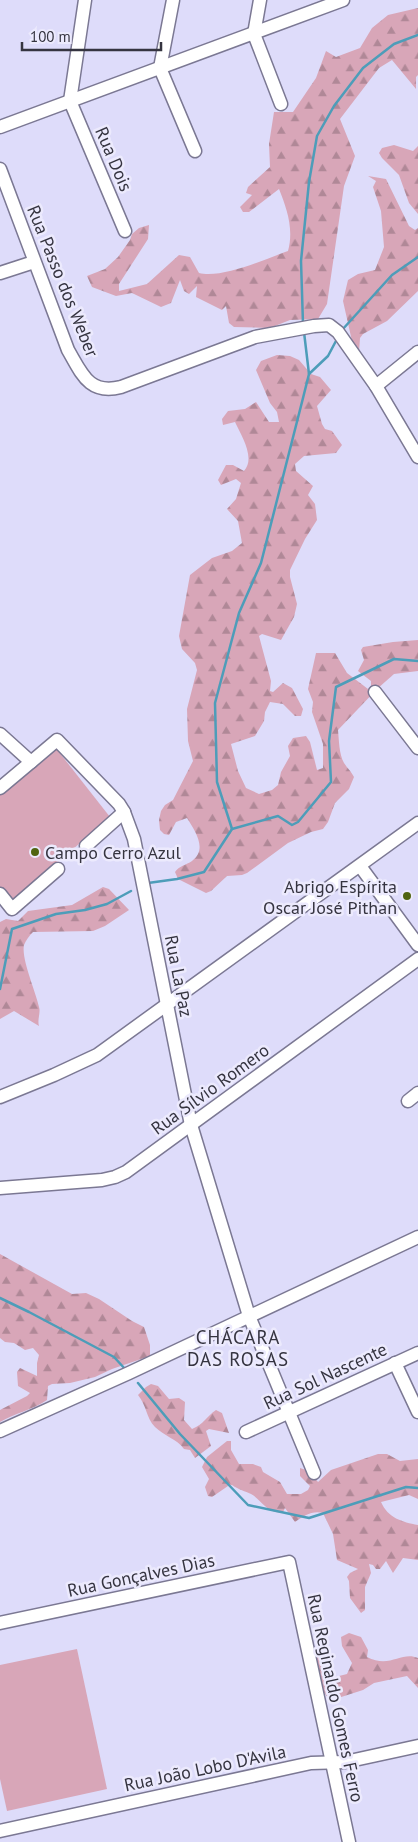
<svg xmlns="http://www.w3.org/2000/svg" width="418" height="1842" viewBox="0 0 418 1842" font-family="'PT Sans',sans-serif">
	<defs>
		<pattern id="forest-firs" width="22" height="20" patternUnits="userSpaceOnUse" patternTransform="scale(1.25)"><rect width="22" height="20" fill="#d8a6b8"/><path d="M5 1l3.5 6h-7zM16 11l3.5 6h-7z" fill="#b08897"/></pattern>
	</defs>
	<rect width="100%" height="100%" fill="#dedcfa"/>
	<g fill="url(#forest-firs)">
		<path d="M418,8v67l-2,2v12l-24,-29 -13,8 -39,51 15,37 -11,30 -17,118 -9,15 -28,1 -20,8 -36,-1 -5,-4 -3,-17 -4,4 -26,-13 1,-11 -8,8 -5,-3 -4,-11 -9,23 -10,4 -29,-14 -16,3 -24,-9 -5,-11 18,-7 13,-12 12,-17 2,-6 7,-6 10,-3 -1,14 -29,45v7l28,-7 32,-29 11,2 9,16c22,6 67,-14 89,-22 6,-22 -1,-42 -9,-62l-30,23h-6l-3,-5 12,-12 -6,-2 2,-6 22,-20 -1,-23 5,-32h19l23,-34 10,-27 10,6 24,-9 12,-20 16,-13z"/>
		<path d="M394,145l19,6 5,-5v68l-9,-11 -10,-28 -17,-17 -3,-5 3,-5z"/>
		<path d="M368,176l18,3 23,47 6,4 3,-2v63l-31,30 -24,13 -3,4 -1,14 -5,-2 -11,-49 5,-21 10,-6 17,-4 9,-23 -3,-36 -8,-24 3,-6z"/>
		<path d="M277,355l13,1 9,4 12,14 9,3 11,13 -14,16 5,18 3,5 7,2 10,14 -6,8 -32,3 -9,8 1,7 17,15 -5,9 7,9 2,16 -12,19 -15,31v7l7,27 -3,13 -13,23 -19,-6 -3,2 12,45 -1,10 3,1 10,-9 9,5 11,21 -2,7h-6l-12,-12 -13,-2 -5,10 -1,9 -9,15 -24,8 7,27 8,17 13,6 13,-4 6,-5 3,-13 9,-16 -2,-10 5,-8 13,-2 4,6 7,28 6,-2v-24l-11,-32 1,-10 -5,-13 8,-36h19l12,20 21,16 3,-2v-6l-13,-10 6,-11 -3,-10 2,-3 30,-5 25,-2v31l-24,3 -17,15 -39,41c1,10 1,24 6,33 4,6 7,8 10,14l-5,12 -14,14 -7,19 -5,7 -12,3 -23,11 -41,30 -5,2 -15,1 -16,15 -5,2 -28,-14 -3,-7c4,-6 11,-7 17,-11 16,-12 3,-30 -5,-43l-11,4 -7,13 -5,-1 -4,-4 -1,-10 2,-9 4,-6 8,-5 20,-39 -5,-20 -1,-32 10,-39 -2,-7 -13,-14 -3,-13 11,-61 22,-17 20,-7 10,-8 -4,-22 -11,-12 9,-10 5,-16 -5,-4 -15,6 -3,-5 8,-15h7l11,6c12,-13 -3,-36 -9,-49l-12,3 -1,-6 6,-8 17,-2 11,-7 13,20h10l-2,-10 -7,-9 -14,-33 5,-9z"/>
		<path d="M103,887l6,2 20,21 -24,16 -12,5 -60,1c-4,4 -7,8 -9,13 -3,14 12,47 15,62 2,6 -2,12 0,19l-25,-15 -14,8v-97l6,-3 12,2 10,-10 44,-6z"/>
		<path d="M0,1254l72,40 14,-1 13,6 33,22 12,6 6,18v11l-38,13 -17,8 -25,6 -18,1 -4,2 -1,14c-15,10 -32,13 -47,22v-12l27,-14 3,-3 -12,-7 -1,-14 3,-4 17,8v-13l2,-8 -6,-7 -8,2 -11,-7 -9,-1 -5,-4z"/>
		<path d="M151,1384l7,2 11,13 10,-1 6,4 -1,18 8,9c12,-5 14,-12 24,-19l6,3 7,20 -20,-4 -3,2 5,15 -16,12 -5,-8 -6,-1c-7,-10 -20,-13 -29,-22 -9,-9 -8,-21 -17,-32l8,-8z"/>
		<path d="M227,1441h4v9l8,14h14l8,3 2,5 17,10 7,12h14l7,-4 2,-4 -10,-10v-8l9,3 9,11 13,-12 47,-16h9l13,7 18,-2v40l-9,-4 -28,7c7,16 21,20 37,23v35l-15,-2 -10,15 -7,-12 -6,8h-4l-3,-4 -4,-1 2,9 -6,14v23l-4,3 -11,-15 -1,-17 -2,-4 3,-4 8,-4 -21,-9 -4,-26 -10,-21c-10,-3 -20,3 -28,9l-10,-14 -2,4c-15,3 -21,-12 -32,-18 -6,-3 -12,-4 -19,-9l-4,1 -16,11 -4,-1 -3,-9 4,-8 -7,-12 5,-10z"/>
		<path d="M349,1633l12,4 7,13 -1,7c23,12 34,-6 51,1v30l-11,-12 -33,7 -11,7 -28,9h-6l-9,-12 -7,-35h3l11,7 5,16 3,2 12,-3 5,-11 -10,-17 -1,-9z"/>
	</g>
	<g fill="#d8a6b8">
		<path d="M55,747l55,70 -98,85 -12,-15v-93z"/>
		<path d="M77,1649l30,140 -100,22 -7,-32v-114z"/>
	</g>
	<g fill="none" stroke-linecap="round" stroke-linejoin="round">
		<g stroke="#4d9db9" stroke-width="2.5">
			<path d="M303,324l-2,-63 8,-79 8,-46 17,-30 29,-38 31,-24 24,-9"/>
			<path d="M342,330l50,-55 26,-18"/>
			<path d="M309,374l19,-18 9,-17"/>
			<path d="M232,829l-15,-47 -2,-79 24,-90 22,-50 41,-161 7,-28 -5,-42"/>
			<path d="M148,883l29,-4 27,-7 28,-43 46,-13 14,9 6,-3 33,-40 -2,-41 7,-54 58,-28 24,2"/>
			<path d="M0,989l12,-60 44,-15 29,-4 22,-6 24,-13"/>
			<path d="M0,1298l29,14 85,45 12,13"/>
			<path d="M138,1383l42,51 68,71 61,13 97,-31 12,1"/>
		</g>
		<g stroke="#7b7893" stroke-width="15">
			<g id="minor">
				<path d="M85,0l-15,101 55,130"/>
				<path d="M173,0l-13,68 35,83"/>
				<path d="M260,0l-6,34 27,70"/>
				<path d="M0,127l343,-127"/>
				<path d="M0,169l68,181c14,24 21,45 53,37l134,-50 59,-11 15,-1 9,7 38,54 42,71"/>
				<path d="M0,273l34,-11"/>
				<path d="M376,386l42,-34"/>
				<path d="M375,692l43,56"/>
				<path d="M0,734l31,28 26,-22 62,64 5,8 10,27 57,286 58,191 65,157"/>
				<path d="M0,788l31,-26"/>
				<path d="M86,846l38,-34"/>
				<path d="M360,866l58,79"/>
				<path d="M0,894l12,15 46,-40"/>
				<path d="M0,1097l54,-22 43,-20 321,-232"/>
				<path d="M408,1101l10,-8"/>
				<path d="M0,1188l102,-8 13,-3 11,-5 292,-213"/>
				<path d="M395,1363l23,49"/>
				<path d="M0,1431l129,-58 289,-136"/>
				<path d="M246,1432l172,-79"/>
				<path d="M0,1623l289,-61 60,280"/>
				<path d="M0,1831l311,-68 34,-1 73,-16"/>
			</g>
		</g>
		<use href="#minor" stroke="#fff" stroke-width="12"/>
	</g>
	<g fill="#506410" stroke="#eceafd" stroke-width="2">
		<circle cx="35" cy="852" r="5"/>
		<circle cx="407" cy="896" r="5"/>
	</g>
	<g text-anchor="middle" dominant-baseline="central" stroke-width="5" stroke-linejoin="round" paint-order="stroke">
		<g font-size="18" fill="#353440" stroke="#eceafd">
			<text transform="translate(114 159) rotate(67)">Rua Dois</text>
			<text transform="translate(63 281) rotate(68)">Rua Passo dos Weber</text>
			<text transform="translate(179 976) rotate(79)">Rua La Paz</text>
			<text transform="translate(210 1089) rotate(-36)">Rua Sílvio Romero</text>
			<text transform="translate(325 1376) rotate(-25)">Rua Sol Nascente</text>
			<text transform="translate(141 1575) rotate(-12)">Rua Gonçalves Dias</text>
			<text transform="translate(336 1698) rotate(78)">Rua Reginaldo Gomes Ferro</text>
			<text transform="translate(205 1768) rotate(-12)">Rua João Lobo D'Avila</text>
		</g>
		<g font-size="18" fill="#353440" stroke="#eceafd" text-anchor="start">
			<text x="45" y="852">Campo Cerro Azul</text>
			<text x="397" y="886" text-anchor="end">Abrigo Espírita<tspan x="397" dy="21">Oscar José Pithan</tspan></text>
		</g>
		<g font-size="19" letter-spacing="1" fill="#353440" stroke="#eceafd">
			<text x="238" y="1337">CHÁCARA<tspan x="238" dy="22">DAS ROSAS</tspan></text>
		</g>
	</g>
	<path d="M22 42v8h139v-8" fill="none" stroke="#353440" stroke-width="2.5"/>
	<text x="30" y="42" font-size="15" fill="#353440" stroke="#eceafd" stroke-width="4" paint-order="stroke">100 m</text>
</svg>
